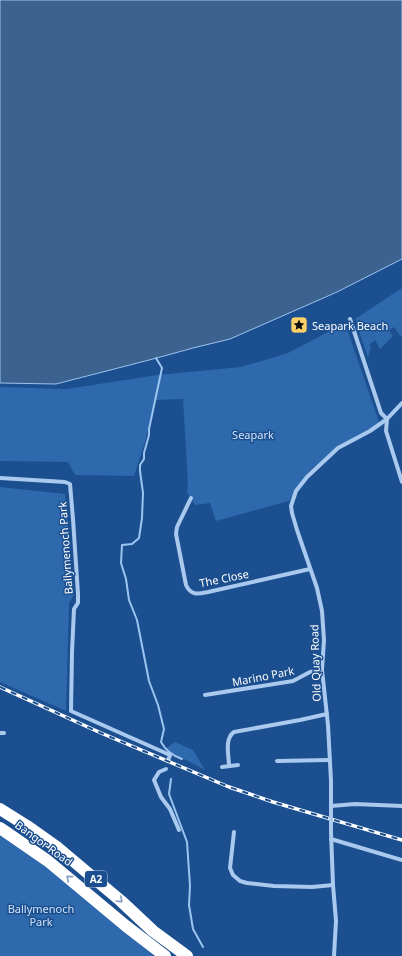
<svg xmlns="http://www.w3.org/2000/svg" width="402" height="956" viewBox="0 0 402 956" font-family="'Noto Sans',sans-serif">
	<rect width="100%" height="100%" fill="#1b4f8f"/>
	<g fill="#2e69ad">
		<path d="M402,288v48l-1,1 -7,-10 -5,3 4,6 -13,13 -5,-9 -5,4 1,4 -1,2 -2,8 -13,-39z"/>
		<path d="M345,323l34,99 -11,9 -30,16 -30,26 -19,28 -73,20 -6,-18 -15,2 -8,-13 1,-8 -5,-85 -28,1 -10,42 -11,34 -59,-1 -7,-13 -68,-1v-74l66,2 92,-14 83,-8 47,-14z"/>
		<path d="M0,487l65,7 9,101 -5,8 -3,108 -66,-29z"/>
		<path d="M175,742l18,8 12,20 -40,-21z"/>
		<path d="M0,835l52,35 35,28 67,58h-154z"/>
	</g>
	<path fill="#3c6290" stroke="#9cc4f0" d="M0,0h402v259l-65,33 -107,47 -37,9 -40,11 -97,25 -56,-1z"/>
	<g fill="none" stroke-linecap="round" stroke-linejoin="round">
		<g stroke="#9cc4f0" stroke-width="2">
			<path d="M156,358l6,10 -13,61v6l-5,18v6l-4,6v6l3,22 -1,25 -3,20 -7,6 -10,1 -1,18 5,16 3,21 8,20 12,61 9,24 6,24 -3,13c5,9 11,13 21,17"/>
			<path d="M171,779l-2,15 18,48 3,44 -1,19 4,24 10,18"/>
		</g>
		<g stroke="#a9c9ee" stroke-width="4">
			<path d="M350,319l31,94 6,6"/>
			<path d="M387,419l-1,12 16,51"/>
			<path d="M0,478l65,4 5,2 3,35 5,75v9l-4,6 -2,43 -1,59 99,44 -2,6"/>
			<path d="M191,498l-14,29 -1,7 10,51c5,11 12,9 22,7l102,-23"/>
			<path d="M205,695l88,-14 17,-9 12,-2"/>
			<path d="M0,733h4"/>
			<path d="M277,761l52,-1"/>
			<path d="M229,766c0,-10 -5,-27 5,-34l66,-12 27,-6"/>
			<path d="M222,767l16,-2"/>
			<path d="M166,769l-7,3 -5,8 7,17 9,12 9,21"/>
			<path d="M331,806l24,-2 47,2"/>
			<path d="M331,814v-33l-3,-56 -6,-55 2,-30 -2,-29 -5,-23 -20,-58 -5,-17 -1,-7 5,-15 11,-14 31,-29 32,-17 17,-12 15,-16"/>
			<path d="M234,832l-4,36 3,7 7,6 7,2 27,3 38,1 21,-2"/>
			<path d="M331,832l2,53 3,36 -2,35"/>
			<path d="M331,839l71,21"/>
		</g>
		<g stroke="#fff" stroke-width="12">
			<path d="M0,809l27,17 31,22 63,53 32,30 34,25"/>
			<path d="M0,828l48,33 78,65 39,30"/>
		</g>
		<g stroke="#fff" stroke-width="3.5">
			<path id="rail" d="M0,687l101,46 128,54 44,15 129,38"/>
		</g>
		<use href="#rail" stroke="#1b4f8f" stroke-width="2" stroke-dasharray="6" stroke-linecap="butt"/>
		<path stroke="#a9c9ee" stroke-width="4" d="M331,814v18"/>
	</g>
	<defs><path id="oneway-chevron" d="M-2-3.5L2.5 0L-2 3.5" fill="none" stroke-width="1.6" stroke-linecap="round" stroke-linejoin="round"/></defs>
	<g stroke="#829ec1">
		<use href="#oneway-chevron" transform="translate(69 878) rotate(-140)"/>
		<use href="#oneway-chevron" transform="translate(120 900) rotate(42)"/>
	</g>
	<defs>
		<g id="sight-square" transform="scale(0.9)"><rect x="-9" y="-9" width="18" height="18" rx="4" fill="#ffd166" stroke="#1b4f8f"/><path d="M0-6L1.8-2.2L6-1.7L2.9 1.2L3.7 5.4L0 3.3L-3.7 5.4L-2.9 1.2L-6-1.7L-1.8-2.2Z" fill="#111"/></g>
	</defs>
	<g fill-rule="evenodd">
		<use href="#sight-square" x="299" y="325"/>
	</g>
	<g text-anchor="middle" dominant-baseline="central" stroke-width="3" stroke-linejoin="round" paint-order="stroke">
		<rect fill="#1b4f8f" stroke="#bbcadd" stroke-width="1" x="85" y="871" width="22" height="16" rx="3"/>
		<g font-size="10" font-weight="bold" fill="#fff">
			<text x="96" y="879">A2</text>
		</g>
		<g font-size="11" fill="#fff" stroke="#1b4f8f" text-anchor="start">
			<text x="312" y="325">Seapark Beach</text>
		</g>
		<g font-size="11" fill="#cfe3fa" stroke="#1b4f8f">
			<text x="253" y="434">Seapark</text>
			<text x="41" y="908">Ballymenoch<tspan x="41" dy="13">Park</tspan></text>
		</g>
		<g font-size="11" fill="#fff" stroke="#1b4f8f">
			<text transform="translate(65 548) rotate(-94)">Ballymenoch Park</text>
			<text transform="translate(224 578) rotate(-11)">The Close</text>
			<text transform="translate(315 663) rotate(-92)">Old Quay Road</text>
			<text transform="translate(263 676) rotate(-11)">Marino Park</text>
			<text transform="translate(44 843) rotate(36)">Bangor Road</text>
		</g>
	</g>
</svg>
